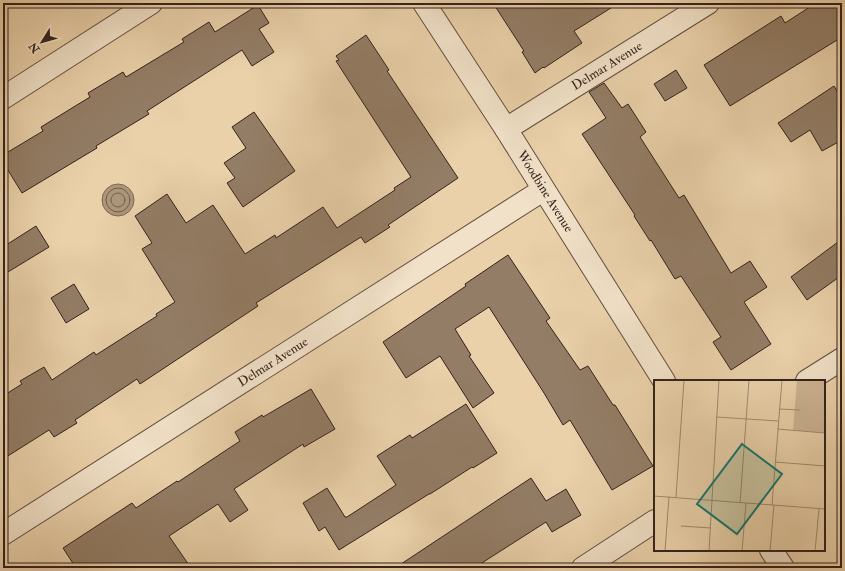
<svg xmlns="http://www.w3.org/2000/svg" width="845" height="571" viewBox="0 0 845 571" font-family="'IM FELL Double Pica',serif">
	<rect width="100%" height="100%" fill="#ead1aa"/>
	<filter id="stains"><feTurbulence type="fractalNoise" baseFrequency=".005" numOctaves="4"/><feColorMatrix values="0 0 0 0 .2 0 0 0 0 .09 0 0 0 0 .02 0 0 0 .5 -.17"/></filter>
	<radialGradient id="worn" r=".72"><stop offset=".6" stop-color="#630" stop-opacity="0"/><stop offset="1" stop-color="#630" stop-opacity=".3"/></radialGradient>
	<circle fill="#ac967a" stroke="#7c6854" cx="118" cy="200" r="16"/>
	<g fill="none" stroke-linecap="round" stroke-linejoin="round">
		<g stroke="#705c4b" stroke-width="1">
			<circle cx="118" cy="200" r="12"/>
			<circle cx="118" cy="200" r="7"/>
		</g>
	</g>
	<g fill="#937d66" stroke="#34221c">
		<path d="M493,3h126l-45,28 8,12 -38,25 -1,-1 -8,6 -13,-21 2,-1z"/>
		<path d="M816,3h26v34l-112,69 -26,-41 77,-49 4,7z"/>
		<path d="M258,5l11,18 -10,6 15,23 -22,14 -10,-16 -95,61 2,3 -53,32 1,2 -75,45 -19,-31v-7l40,-24 -2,-4 49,-30 -2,-4 35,-21 3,5 58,-35 -2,-3 27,-17 6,10z"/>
		<path d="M366,35l23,35 -2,1 71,107 -70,47 2,2 -25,16 -4,-6 -105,66 2,3 -118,78 -3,-5 -62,41 2,3 -23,14 -5,-7 -46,29v-63l19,-12 -2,-3 24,-14 8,13 42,-28 2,3 61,-39 -1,-2 19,-12 -33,-53 10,-6 -17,-27 32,-22 19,29 27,-18 32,49 30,-19 1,3 47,-31 14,21 58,-38 -1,-2 17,-11 -75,-116 3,-1 -3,-4z"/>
		<path d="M676,70l11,18 -22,13 -11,-17z"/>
		<path d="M604,83l18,25 6,-4 18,28 -6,5 39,61 5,-3 47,78 19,-12 17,26 -23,15 27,42 -40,26 -18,-28 8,-5 -40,-61 -6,3 -24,-39 -1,1 -16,-25 1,-1 -53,-81 24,-16 -17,-26z"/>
		<path d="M834,86l8,13v41l-20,11 -12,-21 -19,12 -13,-19z"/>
		<path d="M254,112l41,59 -52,36 -16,-24 8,-5 -11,-15 22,-15 -14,-21z"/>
		<path d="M36,226l13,21 -46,28v-28z"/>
		<path d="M842,239v36l-35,25 -16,-23z"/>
		<path d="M508,255l42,63 -4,3 34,49 8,-4 25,39h2l38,61 -41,24 -42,-70 -7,5 -19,-32 -55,-86 -34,22 16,26 -2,1 25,37 -21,15 -33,-52 -34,22 -23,-36 83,-56 -1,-2z"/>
		<path d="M74,284l15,25 -23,14 -15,-25z"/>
		<path d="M311,389l24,40 -31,18 -1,-3 -69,45 14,21 -18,12 -12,-18 -49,32 22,32h-115l-13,-20 69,-45 4,5 41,-27 1,1 62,-41 -5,-9 27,-17 1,2z"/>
		<path d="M466,404l31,49 -24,15 -1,-1 -31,20 -11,7h-1l-90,56 -14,-23 -6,4 -16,-28 24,-15 18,29h2l49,-32 -19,-29 33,-21 2,3z"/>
		<path d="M531,478l15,23 20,-12 15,26 -29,17 -6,-10 -72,46h-79z"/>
	</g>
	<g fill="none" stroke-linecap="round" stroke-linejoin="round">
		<g stroke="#624e40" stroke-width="24">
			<g id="minor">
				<path id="s1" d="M424,3l82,126 158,252"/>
				<path d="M3,98l148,-95"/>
				<path id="s2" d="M506,129l202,-126"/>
				<path d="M807,381l35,-22"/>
				<path id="s3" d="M3,534l540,-344"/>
				<path d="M771,550l12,18"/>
				<path d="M583,568l72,-47"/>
			</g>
		</g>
		<use href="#minor" stroke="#f1e1c8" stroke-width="22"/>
	</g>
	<g text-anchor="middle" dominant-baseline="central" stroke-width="4" stroke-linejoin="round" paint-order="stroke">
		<g font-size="13" fill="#34221c" stroke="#f1e1c8">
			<text stroke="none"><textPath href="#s2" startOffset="119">Delmar Avenue</textPath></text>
			<text stroke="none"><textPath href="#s1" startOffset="224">Woodbine Avenue</textPath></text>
			<text stroke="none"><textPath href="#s3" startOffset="320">Delmar Avenue</textPath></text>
		</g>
	</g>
	<g transform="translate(654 380)">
		<rect width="171" height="171" fill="#ead1aa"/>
		<path d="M143,0h28v53l-32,-3z" fill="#cbb392"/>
		<path fill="none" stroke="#a18b71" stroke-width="1" d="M125,29l21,1M62,37l62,4M124,49l47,4M121,82l50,4M0,116l171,13M22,117l8,-117M86,123l9,-123M118,125l10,-125M27,146l30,2M11,171l4,-54M55,171l10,-171M88,171l4,-48M116,171l4,-46M161,171l4,-42"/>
		<path fill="#0f766e" fill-opacity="0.15" stroke="#0f766e" stroke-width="2" d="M88,64l40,30 -45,60 -40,-30z"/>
		<rect width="171" height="171" fill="none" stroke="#34221c" stroke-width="2"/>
	</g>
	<rect width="845" height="571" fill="none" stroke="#ead1aa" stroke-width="16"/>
	<rect x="4" y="4" width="837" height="563" fill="none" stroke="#34221c" stroke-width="2"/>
	<rect x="8" y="8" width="829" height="555" fill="none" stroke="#34221c"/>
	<g transform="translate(42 42) rotate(233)" stroke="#f1e1c8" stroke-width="3" paint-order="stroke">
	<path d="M0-3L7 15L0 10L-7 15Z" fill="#34221c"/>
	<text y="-6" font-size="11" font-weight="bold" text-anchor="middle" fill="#34221c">N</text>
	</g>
	<rect width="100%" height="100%" filter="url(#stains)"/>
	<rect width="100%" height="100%" fill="url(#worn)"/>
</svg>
